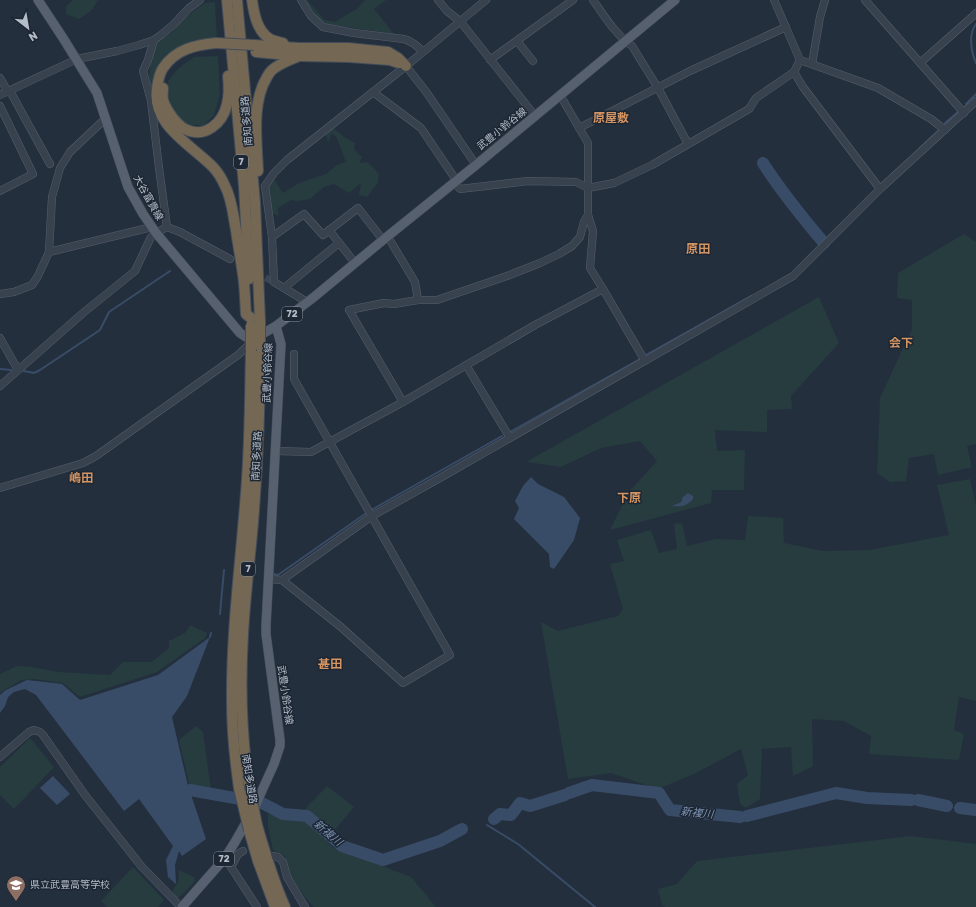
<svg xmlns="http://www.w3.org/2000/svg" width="976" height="907" viewBox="0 0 976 907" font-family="Rubik,'Noto Sans JP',sans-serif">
	<rect width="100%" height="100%" fill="#242f3e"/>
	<g fill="#263c3f">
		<path d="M73,0h25l-6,10 -13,9 -13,-5v-8z"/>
		<path d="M306,0h1l13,15 5,5 10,2 23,-14 7,-8h21l-12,9 20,25 -67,-10 -10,-7z"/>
		<path d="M215,2l2,38 -53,19 -12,23 1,23c-5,-23 -5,-39 1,-61l17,-11 10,-12 15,-12 9,-6z"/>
		<path d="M218,56l2,39 -6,20 -10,10h-16l-15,-11 -5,-16v-17l11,-13 15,-11z"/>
		<path d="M332,127l12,10 11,6 -1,6 8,8 -3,6 9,-1 11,12 -1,8 -11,15 -8,-2 2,-12 -12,10 -15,-9 -10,3 -14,12 -12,2 -7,-1 -13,8 1,8 -9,-4 -3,-25 6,-9 10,15 16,-10 27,-9 11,-9 9,-3 -10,-26 -5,-2 -3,9 -2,-9z"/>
		<path d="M964,234l12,8v202l-9,2 5,21 -34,8 -4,-21 -25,4 -3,23 -16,1 -13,-9 3,-75 32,-69v-29l-15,-2 1,-25z"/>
		<path d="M819,297l20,46 -48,53 1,13 -25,1v22l-52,-2 2,21 28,-1 -1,40h-32l-1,13 -101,27 18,-37 29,-32 -17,-20 -39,7 -40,19 -35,-5z"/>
		<path d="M970,479l6,26v196l-17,-4 -5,33 10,4 -5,26 -90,-6 2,-18 -27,-15 -32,-2 1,47 -20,10 -2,-29 -29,2 -2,50 -14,9 -6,-4 -3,-20 11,-9 -7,-26 -47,25 -36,15 -47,-16 -43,6 -27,-157 17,9 60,-15 5,-7 -13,-45 14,-3 -7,-21 34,-10 8,23 18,-4 -3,-25 8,-1 5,23 29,-7 29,1 3,-24 35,2 1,25 39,8 46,-1 80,-15 -12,-50z"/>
		<path d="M190,625l17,8 -2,5 -48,34 -77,25 -17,-14 -29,-4 -13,1 -21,13v-19l17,-8 15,1 26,5 52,3 13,-13h29l17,-14v-7l16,-8z"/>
		<path d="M196,726l7,6 8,58 -17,-1 -5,-6 -10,-43z"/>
		<path d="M30,738l24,29 -40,42 -14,-14v-28z"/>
		<path d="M327,786l27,21 -21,25 -28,-23z"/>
		<path d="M268,814l38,5 26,28 79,30 25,30h-122l-9,-10 -15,-22 -5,-19 -12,-6 -5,-23z"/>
		<path d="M911,836l65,8v63h-311l-3,-2 -4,-16 19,-5 20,-23z"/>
		<path d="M133,867l31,33 -6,7h-51l-6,-6z"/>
		<path d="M179,870l15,7 1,4 -13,14 -6,4 -4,-3 1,-6 5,-8z"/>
	</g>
	<g fill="#394c67">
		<path d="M531,477l7,7 26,13 16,21 -6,22 -20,29 -4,-2 -1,-13 -35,-35 5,-11 -4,-7 8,-15z"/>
		<path d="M688,493l5,3v3c-6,7 -12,8 -21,7 4,-2 7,-2 10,-5v-3z"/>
		<path d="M210,637l-23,59 -15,21 16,69 18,53 -24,17 -3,-5 -4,14 1,19 -8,-7 -2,-17 7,-14 -34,-47 -15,12 -88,-116 -11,-6 -11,3 -6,5 -3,9 -5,7v-18l6,-5 21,-10 35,4 18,16 78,-25z"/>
		<path d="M53,776l17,18 -13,11 -17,-17z"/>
	</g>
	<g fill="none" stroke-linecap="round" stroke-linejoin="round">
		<g stroke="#394c67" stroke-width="2">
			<path d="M976,24c-8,10 -5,28 0,39"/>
			<path d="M966,104l10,-10"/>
			<path d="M945,123l13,-11"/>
			<path d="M920,148l18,-17"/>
			<path d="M646,355l105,-59"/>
			<path d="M0,369l11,1"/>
			<path d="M24,371l10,2 6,-3 60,-40 9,-18 61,-41"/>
			<path d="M510,432l130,-73"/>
			<path d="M373,509l129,-73"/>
			<path d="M274,574l4,1 87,-61"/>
			<path d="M220,614l4,-44"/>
			<path d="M210,637l1,-4"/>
			<path d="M487,825l31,19 77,63"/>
		</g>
		<g stroke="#394c67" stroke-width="12">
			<path d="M763,163c18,28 39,54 61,80"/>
			<path d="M190,790l72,13 21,11 24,2 35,30 41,14 57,-19 22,-12"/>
			<path d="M569,793l23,-8 67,8 11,17 70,7"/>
			<path d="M918,800l29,6"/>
			<path d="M960,808l16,2"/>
			<path d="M747,816l89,-23 31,5 44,2"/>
			<path d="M494,819l6,-5 11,1 9,-12 10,3 35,-11"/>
		</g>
		<path stroke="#3a4453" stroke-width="7" stroke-dasharray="7 3.5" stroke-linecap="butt" d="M256,273l18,9"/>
		<g stroke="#565f6c" stroke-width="8">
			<g id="minor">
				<path d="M301,0l10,16 12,11 31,6 50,6c8,2 13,7 19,13"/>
				<path d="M438,0l9,11 13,10 75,95"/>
				<path d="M593,0c11,16 23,35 39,46l26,42 30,56"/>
				<path d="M774,0l26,60 78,28 53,31 14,11"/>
				<path d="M865,0l99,113"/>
				<path d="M154,40l-6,20 -5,11 8,30 8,67 8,59 13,5 50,27"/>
				<path d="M517,41l16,20"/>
				<path d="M490,60l83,-60"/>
				<path d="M920,63l52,-46 4,-4"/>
				<path d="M812,64l8,-47 5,-17"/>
				<path d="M406,66l21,27 49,72"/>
				<path d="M794,72l9,15 77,102"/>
				<path d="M0,78l8,14"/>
				<path d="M10,91l40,73"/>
				<path d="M373,92l48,36 35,52"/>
				<path d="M0,95l77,-36 40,-8 22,-6 15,-5 7,-5 13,-11 15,-16 11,-8"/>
				<path d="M560,95l28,48v72l5,16 -3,37 13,21 42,72"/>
				<path d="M0,106l33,68 -33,17"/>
				<path d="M579,128l111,-57 96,-44"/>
				<path d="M454,182l6,7 68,-8 48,1 12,6 26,-5 38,-18 97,-56 7,-11 38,-26 6,-12"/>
				<path d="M329,230l26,33"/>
				<path d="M272,237l32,-23 19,21 35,-27 25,32"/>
				<path d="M391,242l24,40 3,18"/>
				<path d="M49,252l103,-25"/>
				<path d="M284,288l55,-45"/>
				<path d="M0,294l14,-2 18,-7 6,-9 11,-24 3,-55 8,-29 10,-16 36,-34"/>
				<path d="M307,302l-33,-20 -2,-45 -7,-51 9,-13 13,-13 119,-94 17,-14 63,-52"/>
				<path d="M0,338l18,32"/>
				<path d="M466,365l44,73"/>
				<path d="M0,386l83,-73 52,-42 16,-34 5,-4 11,-6"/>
				<path d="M403,402l-54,-92 35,-7 10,1 24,-4h19l70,-24 33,-13 19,-9 13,-8 8,-9 4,-15 4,-7"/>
				<path d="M276,451l35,1 92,-50 132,-77 68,-36"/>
				<path d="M0,488l83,-25 13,-7 142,-101 14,-13"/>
				<path d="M268,579l14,1 59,47 62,56 47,-28 -156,-276v-25"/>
				<path d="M282,580l90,-64 68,-38 353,-202 87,-87 96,-88"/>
				<path d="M0,757l29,-25 5,-2 6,2 3,3 42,60 57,72 39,40"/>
				<path d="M273,856l5,1 5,5 4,15 18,30"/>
				<path d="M225,858l6,9 26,40"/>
				<path d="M231,867l7,-13 5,-3"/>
			</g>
		</g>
		<g stroke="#414a57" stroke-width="10">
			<g id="major">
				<path d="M38,0l25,38 34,55 31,94 15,27 13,19 84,100 6,4h11l19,-11"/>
				<path d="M182,907l43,-49 10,-16 21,-37 4,-10 14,-31 6,-18v-6l-14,-106v-9l15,-281 -5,-18 38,-29 69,-57 93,-75 199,-165"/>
			</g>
		</g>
		<g stroke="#434c59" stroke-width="12">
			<g id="highway">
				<path d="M227,0l17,186 5,93"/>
				<path d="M237,0l18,203 5,118"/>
				<path d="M252,0c2,14 5,31 18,39 4,2 9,3 13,4"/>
				<path d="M216,43c-21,2 -40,6 -53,25 -4,6 -5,13 -6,20 -6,36 33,56 55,78 5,5 10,13 13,20 7,13 8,29 11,44 2,15 5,30 7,45 2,12 2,26 3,39l5,4"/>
				<path d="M254,45l45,3h49l40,4 10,6 8,8"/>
				<path d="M256,52l43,4 50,1 41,3 9,3"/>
				<path d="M163,88c0,3 -1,8 0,12 3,10 13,24 22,29 20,10 38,-6 42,-25 2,-8 2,-19 1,-28"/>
				<path d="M258,171c-1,-29 -7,-68 9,-94 1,-2 3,-5 5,-7 8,-7 18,-10 27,-14"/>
				<path d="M239,788c-4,-28 -7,-56 -7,-85 -1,-75 10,-149 15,-224 3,-42 3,-85 4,-128"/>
				<path d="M250,791c-9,-52 -10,-105 -7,-157 2,-38 7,-75 10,-112 5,-59 7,-118 7,-176"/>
				<path d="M257,825c8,28 16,55 28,82"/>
				<path d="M249,830l9,31 17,46"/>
			</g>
		</g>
		<use href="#minor" stroke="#38414e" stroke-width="7"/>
		<use href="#major" stroke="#56606e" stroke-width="9"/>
		<use href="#highway" stroke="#746855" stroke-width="10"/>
		<g stroke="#434c59" stroke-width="12" stroke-linecap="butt">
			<g id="highway-bridge">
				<path d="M216,43l38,2"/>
				<path d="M251,325v26"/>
				<path d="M260,346v-25"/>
				<path d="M239,788l10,42"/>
				<path d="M250,791l7,34"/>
			</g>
		</g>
		<use href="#highway-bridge" stroke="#746855" stroke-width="10"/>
	</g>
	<defs>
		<g id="school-pin" transform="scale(1)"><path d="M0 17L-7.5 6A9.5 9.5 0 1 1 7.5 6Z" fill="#8d6e63" stroke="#1d2633"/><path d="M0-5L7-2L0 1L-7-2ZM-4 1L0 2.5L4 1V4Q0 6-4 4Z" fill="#fff"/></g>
	</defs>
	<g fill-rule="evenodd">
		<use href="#school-pin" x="16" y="885"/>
	</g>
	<g text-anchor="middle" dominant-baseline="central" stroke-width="3" stroke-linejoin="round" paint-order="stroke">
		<g fill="#1d2633" stroke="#878f9c" stroke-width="1">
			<rect x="234" y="155" width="14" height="14" rx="3"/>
			<rect x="282" y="307" width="20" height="14" rx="3"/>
			<rect x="241" y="562" width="14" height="14" rx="3"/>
			<rect x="214" y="852" width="20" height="14" rx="3"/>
		</g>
		<g font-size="9" font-weight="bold" fill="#b4bcc9">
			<text x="241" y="162">7</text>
			<text x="292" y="314">72</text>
			<text x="248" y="569">7</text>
			<text x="224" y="859">72</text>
		</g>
		<g font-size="10" fill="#b4bcc9" stroke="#1d2633">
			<text transform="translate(247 121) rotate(-95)">南知多道路</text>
			<text transform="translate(502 129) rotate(-39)">武豊小鈴谷線</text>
			<text transform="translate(148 198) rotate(61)">大谷富貴線</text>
			<text transform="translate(268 373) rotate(-88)">武豊小鈴谷線</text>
			<text transform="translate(257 456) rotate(-87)">南知多道路</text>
			<text transform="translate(285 695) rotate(82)">武豊小鈴谷線</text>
			<text transform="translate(249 779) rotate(81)">南知多道路</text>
		</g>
		<g font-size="10" fill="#b4bcc9" stroke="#1d2633" text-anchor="start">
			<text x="30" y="885">県立武豊高等学校</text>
		</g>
		<g font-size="11" font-style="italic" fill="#7c92b1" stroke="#1d2633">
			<text transform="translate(697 813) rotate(6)">新複川</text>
			<text transform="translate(328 833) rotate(40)">新複川</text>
		</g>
		<g font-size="12" font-weight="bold" fill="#d59563" stroke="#1d2633">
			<text x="611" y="118">原屋敷</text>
			<text x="698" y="249">原田</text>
			<text x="901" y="343">会下</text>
			<text x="81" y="478">嶋田</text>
			<text x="629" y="498">下原</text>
			<text x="330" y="664">甚田</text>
		</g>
	</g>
	<g transform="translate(28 28) rotate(149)" stroke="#1d2633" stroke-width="3" paint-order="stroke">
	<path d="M0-3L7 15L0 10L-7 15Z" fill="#b4bcc9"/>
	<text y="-6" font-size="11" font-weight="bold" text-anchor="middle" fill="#b4bcc9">N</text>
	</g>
</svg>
